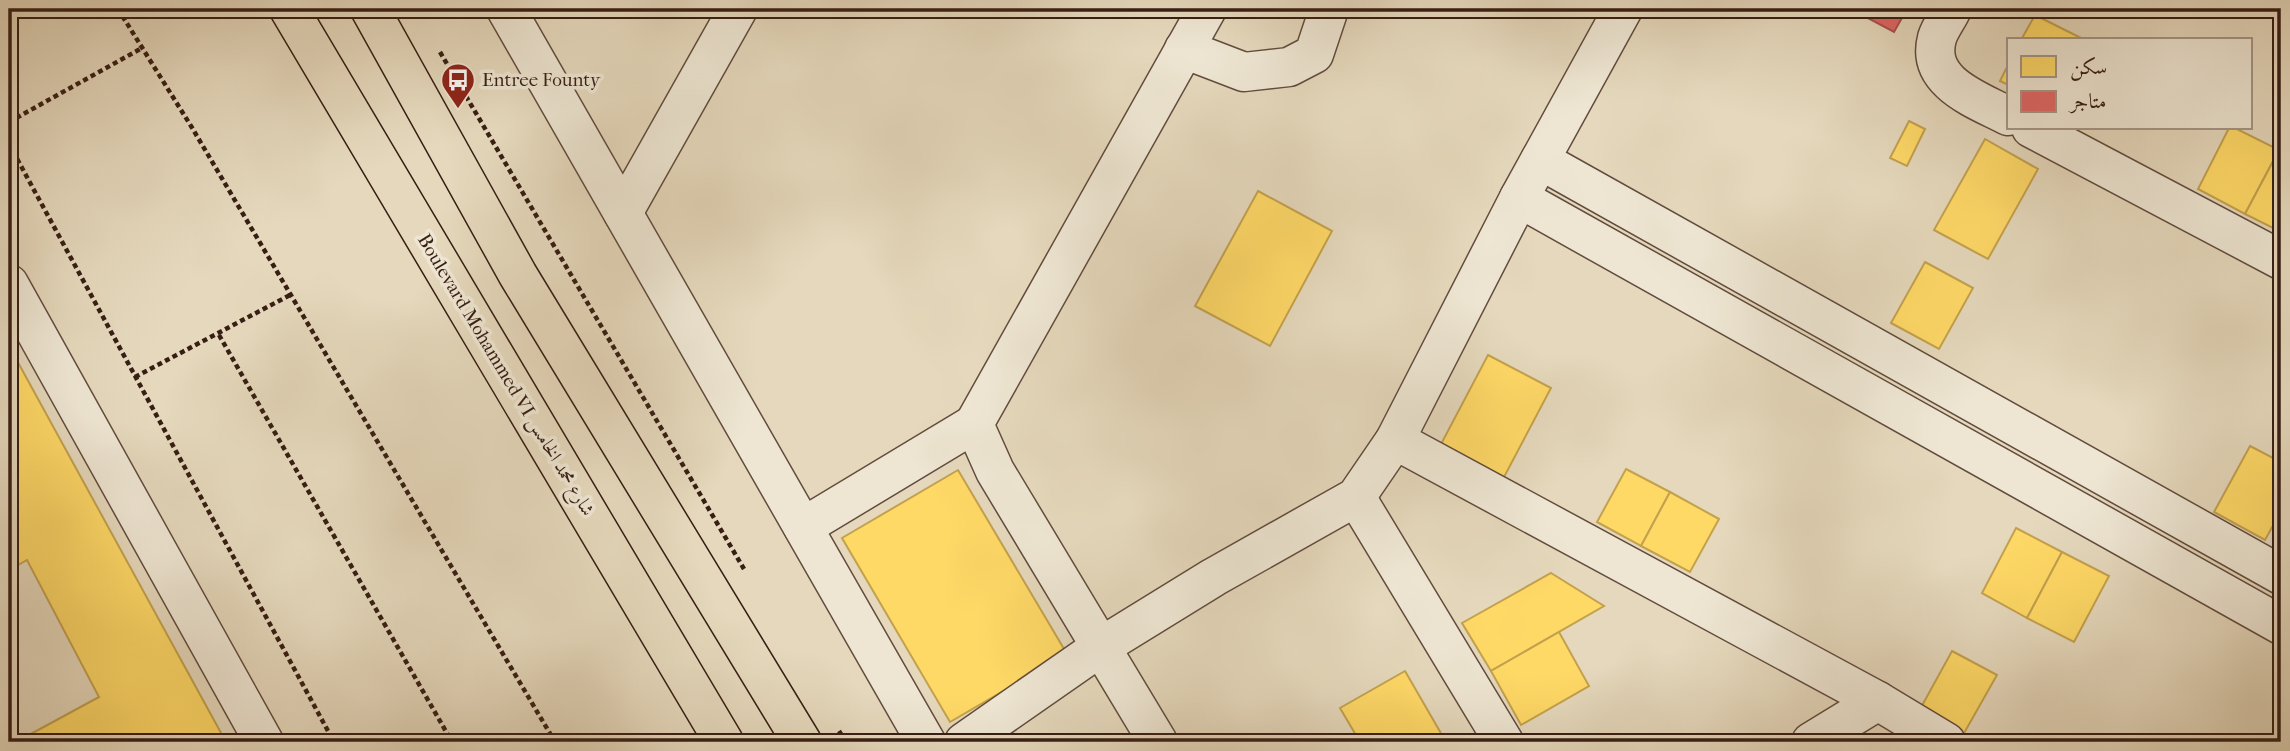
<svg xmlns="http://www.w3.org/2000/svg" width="2290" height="751" viewBox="0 0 2290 751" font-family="'IM FELL French Canon',Amiri,serif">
	<rect width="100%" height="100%" fill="#e5d8bc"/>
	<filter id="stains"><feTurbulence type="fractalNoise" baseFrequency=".00286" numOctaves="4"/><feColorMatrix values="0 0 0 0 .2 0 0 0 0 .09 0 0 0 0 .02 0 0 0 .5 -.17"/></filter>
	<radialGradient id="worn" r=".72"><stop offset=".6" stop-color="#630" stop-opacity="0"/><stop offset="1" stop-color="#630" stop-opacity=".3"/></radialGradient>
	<g fill="#ffd966" stroke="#c3a14d" stroke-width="2">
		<path d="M2035,15l50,25h-64z"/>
		<path d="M2008,65v20l-8,-4z"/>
		<path d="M1909,121l16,8 -18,37 -17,-8z"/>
		<path d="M2229,128h6l44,22 -34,64 -47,-25z"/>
		<path d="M1985,139l53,30 -50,90 -54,-29z"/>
		<path d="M2279,150l2,2v80l-36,-18z"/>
		<path d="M1258,191l74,40 -62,115 -75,-40z"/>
		<path d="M1925,262l48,26 -34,61 -48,-26z"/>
		<path d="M9,346l217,396h-210l83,-45 -72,-137 -18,10z"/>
		<path d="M1488,355l63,33 -48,91 -63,-33z"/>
		<path d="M2250,446l31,16v49l-16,29 -51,-28z"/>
		<path d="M1626,469l44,23 -29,54 -44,-24z"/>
		<path d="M958,470l109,184 -117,68 -108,-184z"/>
		<path d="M1670,492l49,27 -29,53 -49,-26z"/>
		<path d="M2016,528l46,24 -35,66 -45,-25z"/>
		<path d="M2062,552l47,24 -35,66 -47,-24z"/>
		<path d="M1551,573l53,33 -113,65 -29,-48z"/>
		<path d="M1559,632l30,54 -68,39 -30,-54z"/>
		<path d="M1952,651l45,24 -34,60 -44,-24z"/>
		<path d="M1405,671l41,71h-86l-20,-34z"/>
		<path d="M2086,734l16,8h-20z"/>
	</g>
	<path fill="#e06666" stroke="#ad504d" stroke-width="2" d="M1851,9h56l-13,23z"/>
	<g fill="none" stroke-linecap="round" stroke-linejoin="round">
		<g stroke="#624c3e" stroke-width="41">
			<g id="minor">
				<path d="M506,9l420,733"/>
				<path d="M1952,9c-4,9 -12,19 -15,29 -12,45 41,62 71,78"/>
				<path d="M1184,49l60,23 45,-5 25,-13 15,-45"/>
				<path d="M2031,128l250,132"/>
				<path d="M1540,160l741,415"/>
				<path d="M1519,198l762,427"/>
				<path d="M623,213l115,-204"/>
				<path d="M9,284l255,458"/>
				<path d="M1395,440l483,261 68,41"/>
				<path d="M1356,497l148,245"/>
				<path d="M803,527l171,-103"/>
				<path d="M964,742l138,-96 112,-69 142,-80 39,-57 124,-242 104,-189"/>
				<path d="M1158,742l-163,-271 -21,-47 233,-415"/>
				<path d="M1811,742l67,-41"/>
			</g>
		</g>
		<g stroke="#371e14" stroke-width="41">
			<g id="major">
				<path d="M289,9l435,733"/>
				<path d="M370,9l148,266 284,467"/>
			</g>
		</g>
		<g stroke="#371e14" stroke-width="4.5" stroke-dasharray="5 3.5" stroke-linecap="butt">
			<path d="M118,9l73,117 364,616"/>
			<path d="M440,52l304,517"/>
			<path d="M9,122l133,-74"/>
			<path d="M9,144l325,598"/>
			<path d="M219,335l233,407"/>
			<path d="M135,377l155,-82"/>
			<path d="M839,731l7,11"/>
		</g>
		<use href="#minor" stroke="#eee6d3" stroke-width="38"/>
		<use href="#major" stroke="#e5d8bc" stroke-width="38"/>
	</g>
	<defs>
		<g id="bus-pin" transform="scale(1.75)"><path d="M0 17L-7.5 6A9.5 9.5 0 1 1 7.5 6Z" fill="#8f2418" stroke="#eee6d3"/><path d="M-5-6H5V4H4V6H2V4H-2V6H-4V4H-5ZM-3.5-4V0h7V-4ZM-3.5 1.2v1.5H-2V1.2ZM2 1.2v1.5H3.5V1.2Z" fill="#fff"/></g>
	</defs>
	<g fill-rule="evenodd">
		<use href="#bus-pin" x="458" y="80"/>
	</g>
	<g text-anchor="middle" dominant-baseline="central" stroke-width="7" stroke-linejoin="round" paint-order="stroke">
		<g font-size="19" fill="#371e14" stroke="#eee6d3" text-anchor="start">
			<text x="482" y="80">Entree Founty</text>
		</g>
		<g font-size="19" fill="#371e14" stroke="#eee6d3">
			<text transform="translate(506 375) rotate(59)">Boulevard Mohammed VI شارع محمد الخامس</text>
		</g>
	</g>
	<rect width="2290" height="751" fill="none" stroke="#e5d8bc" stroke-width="35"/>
	<rect x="10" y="10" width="2269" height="730" fill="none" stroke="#371e14" stroke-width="3.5"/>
	<rect x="18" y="18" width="2255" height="716" fill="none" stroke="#371e14" stroke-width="2"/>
	<rect x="2007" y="38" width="245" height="91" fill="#eee6d3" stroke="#a59687" stroke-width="2"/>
	<rect x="2021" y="56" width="35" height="21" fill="#ffd966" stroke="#a59687" stroke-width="2"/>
	<text x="2070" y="74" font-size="21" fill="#371e14">سكن</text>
	<rect x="2021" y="91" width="35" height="21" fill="#e06666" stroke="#a59687" stroke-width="2"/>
	<text x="2070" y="108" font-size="21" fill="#371e14">متاجر</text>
	<rect width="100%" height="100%" filter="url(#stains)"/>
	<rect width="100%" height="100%" fill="url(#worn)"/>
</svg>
